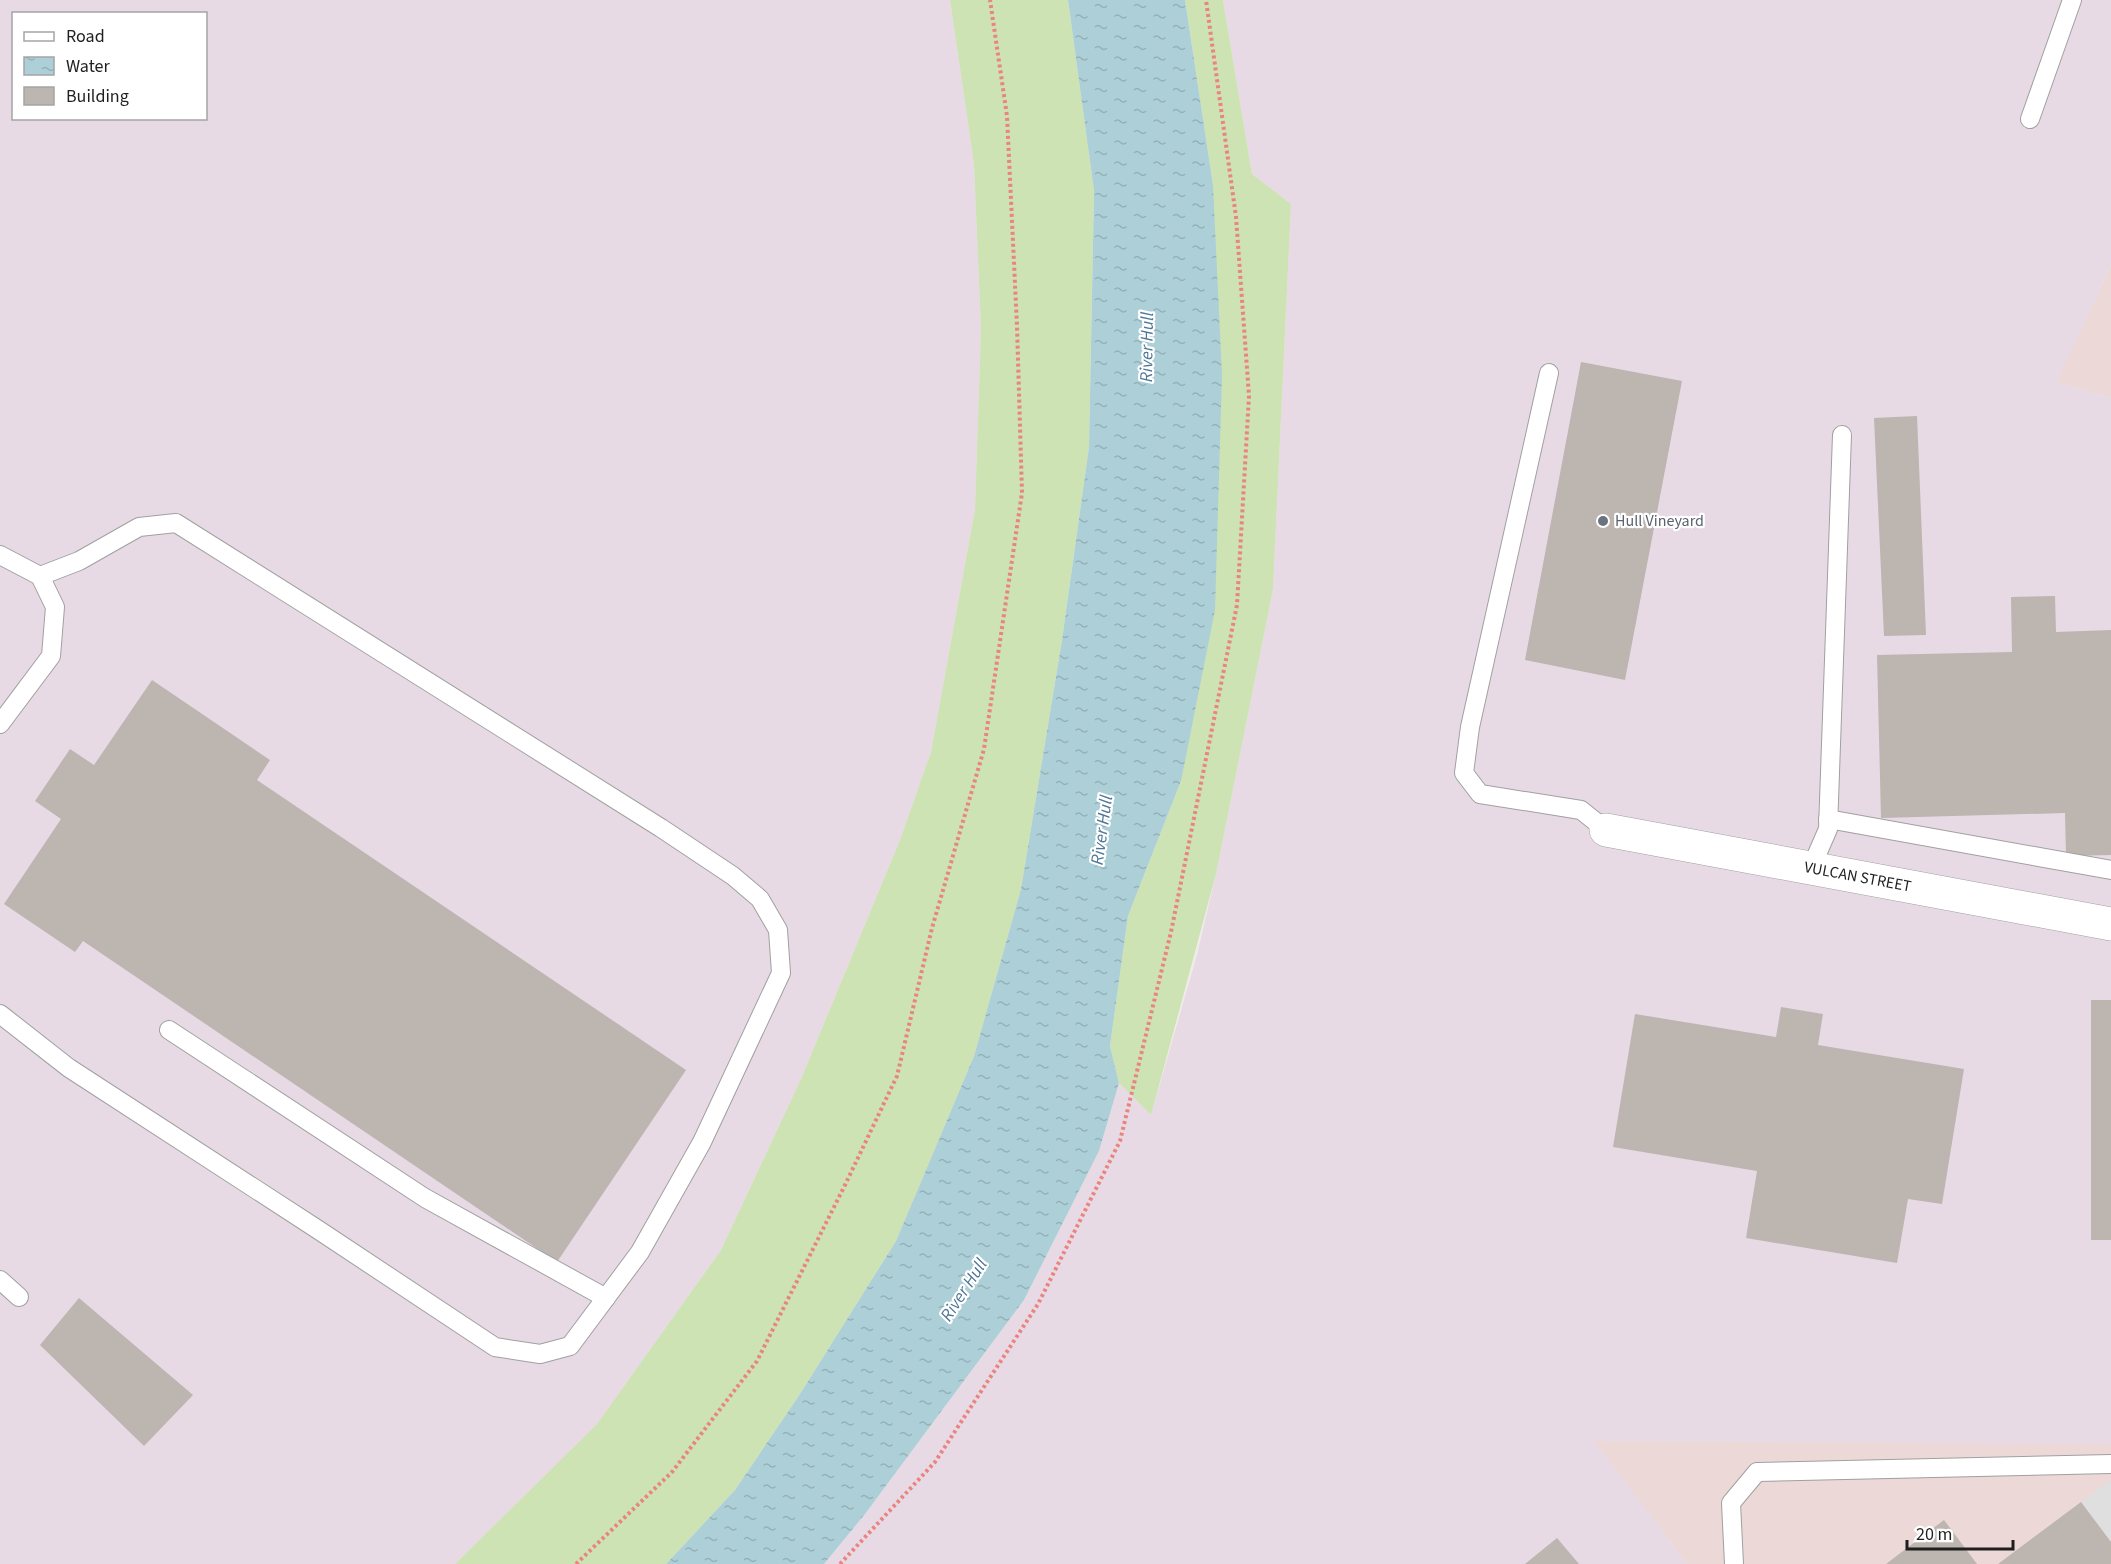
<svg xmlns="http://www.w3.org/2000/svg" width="2111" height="1564" viewBox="0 0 2111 1564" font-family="'Source Sans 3',sans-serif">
	<defs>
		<pattern id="water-ripples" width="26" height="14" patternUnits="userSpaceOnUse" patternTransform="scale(1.5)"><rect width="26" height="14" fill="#adcfd7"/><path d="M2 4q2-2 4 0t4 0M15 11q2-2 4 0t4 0" fill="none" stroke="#94b1b8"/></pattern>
	</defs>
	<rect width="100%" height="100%" fill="#efece7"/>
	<g fill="#edd8d8">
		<path d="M2111,265v133l-55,-16z"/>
		<path d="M1593,1441l518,2v121h-424z"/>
	</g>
	<g fill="#e7dae5" fill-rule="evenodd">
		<path d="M0,0h950l24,164 7,165 -6,180 -44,243 -31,88 -99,239 -80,171 -124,174 -142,140h-455zM14,14h192v104h-192z"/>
		<path d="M1223,0h888v265l-54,117 54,16v1046l-517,-3 93,123h-863l41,-50 159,-214 75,-149 20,-68 32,32 46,-160 19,-81 57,-285 18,-385 -39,-30z"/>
	</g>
	<g fill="#cde3b3">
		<path d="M950,0h118l26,191 -5,256 -27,193 -41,249 -47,167 -78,185 -96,153 -65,96 -69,74h-211l142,-140 124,-174 80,-171 99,-239 31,-88 44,-243 6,-180 -7,-165z"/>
		<path d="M1185,0h38l29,174 39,30 -18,385 -57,285 -65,241 -32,-32 -9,-37 18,-130 53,-135 32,-596z"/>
	</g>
	<path fill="#dfdfdf" d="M2111,1480v62l-30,-40z"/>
	<path fill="url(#water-ripples)" d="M1068,0h117l28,185 9,191 -7,234 -34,171 -53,135 -18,130 9,37 -20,68 -75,149 -159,214 -41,50h-158l69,-74 65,-96 96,-153 78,-185 47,-167 41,-249 27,-193 5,-256z"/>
	<g fill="#bcb5b0">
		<path d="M1581,362l101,19 -57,299 -100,-20z"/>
		<path d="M1917,416l9,219 -42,1 -10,-218z"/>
		<path d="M2055,596l1,36 55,-2v225l-45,1 -1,-43 -184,5 -4,-163 135,-3 -1,-55z"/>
		<path d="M152,680l118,80 -13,20 429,290 -129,192 -474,-321 -8,11 -71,-48 57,-85 -26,-18 35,-52 24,16z"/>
		<rect x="2091" y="1000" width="20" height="240"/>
		<path d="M1781,1007l42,7 -5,31 146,24 -22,135 -34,-5 -11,64 -151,-25 11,-67 -144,-24 22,-133 141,23z"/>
		<path d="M79,1298l114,97 -49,51 -104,-101z"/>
		<path d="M2081,1502l30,40v22h-113z"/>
		<path d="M1944,1520l33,44h-91z"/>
		<path d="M1557,1538l22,26h-54z"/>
	</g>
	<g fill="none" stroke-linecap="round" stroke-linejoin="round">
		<g stroke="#a0a0a0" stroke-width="20">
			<g id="lane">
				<path d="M2030,119l42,-119"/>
				<path d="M1549,373l-79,354 -6,46 16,21 101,16 25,20"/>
				<path d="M0,555l40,21 15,31 -4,49 -51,68"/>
				<path d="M1828,819l283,51"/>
				<path d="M1811,868l17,-39 14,-394"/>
				<path d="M0,1014l69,54 248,161 178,118 45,7 30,-8 70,-94 62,-110 79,-169 -3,-43 -18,-31 -27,-23 -72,-48 -485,-305 -37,4 -60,34 -39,15"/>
				<path d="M169,1030l256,168 181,100"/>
				<path d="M0,1280l19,17"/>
				<path d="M1734,1564l-3,-61 26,-31 354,-8"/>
			</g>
		</g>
		<g stroke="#a0a0a0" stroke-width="34">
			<g id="street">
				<path id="s1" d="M1606,830l505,94"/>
			</g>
		</g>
		<g stroke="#e9847e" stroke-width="4" stroke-dasharray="3 3" stroke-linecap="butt">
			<path d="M576,1564l96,-92 85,-111 88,-176 52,-109 35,-148 52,-179 38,-256 -5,-167 -10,-210 -17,-116"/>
			<path d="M840,1564l95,-102 103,-158 82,-163 51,-209 66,-327 12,-209 -13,-179 -30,-217"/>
		</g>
		<use href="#lane" stroke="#fff" stroke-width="18"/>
		<use href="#street" stroke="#fff" stroke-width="33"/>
	</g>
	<circle fill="#6b7280" stroke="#fff" stroke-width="2" cx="1603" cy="521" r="6"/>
	<g text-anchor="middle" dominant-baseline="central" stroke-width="4.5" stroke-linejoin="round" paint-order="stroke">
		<g font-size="16" fill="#5b616d" stroke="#fff" text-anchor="start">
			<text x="1615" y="521">Hull Vineyard</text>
		</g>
		<g font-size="16" fill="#1f1f1f" stroke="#fff">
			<text stroke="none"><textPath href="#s1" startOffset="256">VULCAN STREET</textPath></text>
		</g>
		<g font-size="18" font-style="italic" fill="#507695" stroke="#fff">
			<text transform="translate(1147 347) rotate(-89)">River Hull</text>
			<text transform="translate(1102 830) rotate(-82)">River Hull</text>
			<text transform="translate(964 1290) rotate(-57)">River Hull</text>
		</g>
	</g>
	<rect x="12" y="12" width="195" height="108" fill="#ffffff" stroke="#a5a5a5" stroke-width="1.5"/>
	<rect x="24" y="32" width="30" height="9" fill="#ffffff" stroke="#a5a5a5" stroke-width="1.5"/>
	<text x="66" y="42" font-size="18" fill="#1f1f1f">Road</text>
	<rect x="24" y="57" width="30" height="18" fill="url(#water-ripples)" stroke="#a5a5a5" stroke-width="1.5"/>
	<text x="66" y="72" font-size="18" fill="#1f1f1f">Water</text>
	<rect x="24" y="87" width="30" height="18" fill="#bcb5b0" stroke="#a5a5a5" stroke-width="1.5"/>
	<text x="66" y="102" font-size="18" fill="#1f1f1f">Building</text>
	<path d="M1907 1540v9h106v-9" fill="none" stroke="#1f1f1f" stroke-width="3"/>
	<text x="1916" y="1540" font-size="18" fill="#1f1f1f" stroke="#ffffff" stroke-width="4.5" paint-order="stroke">20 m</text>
</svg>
